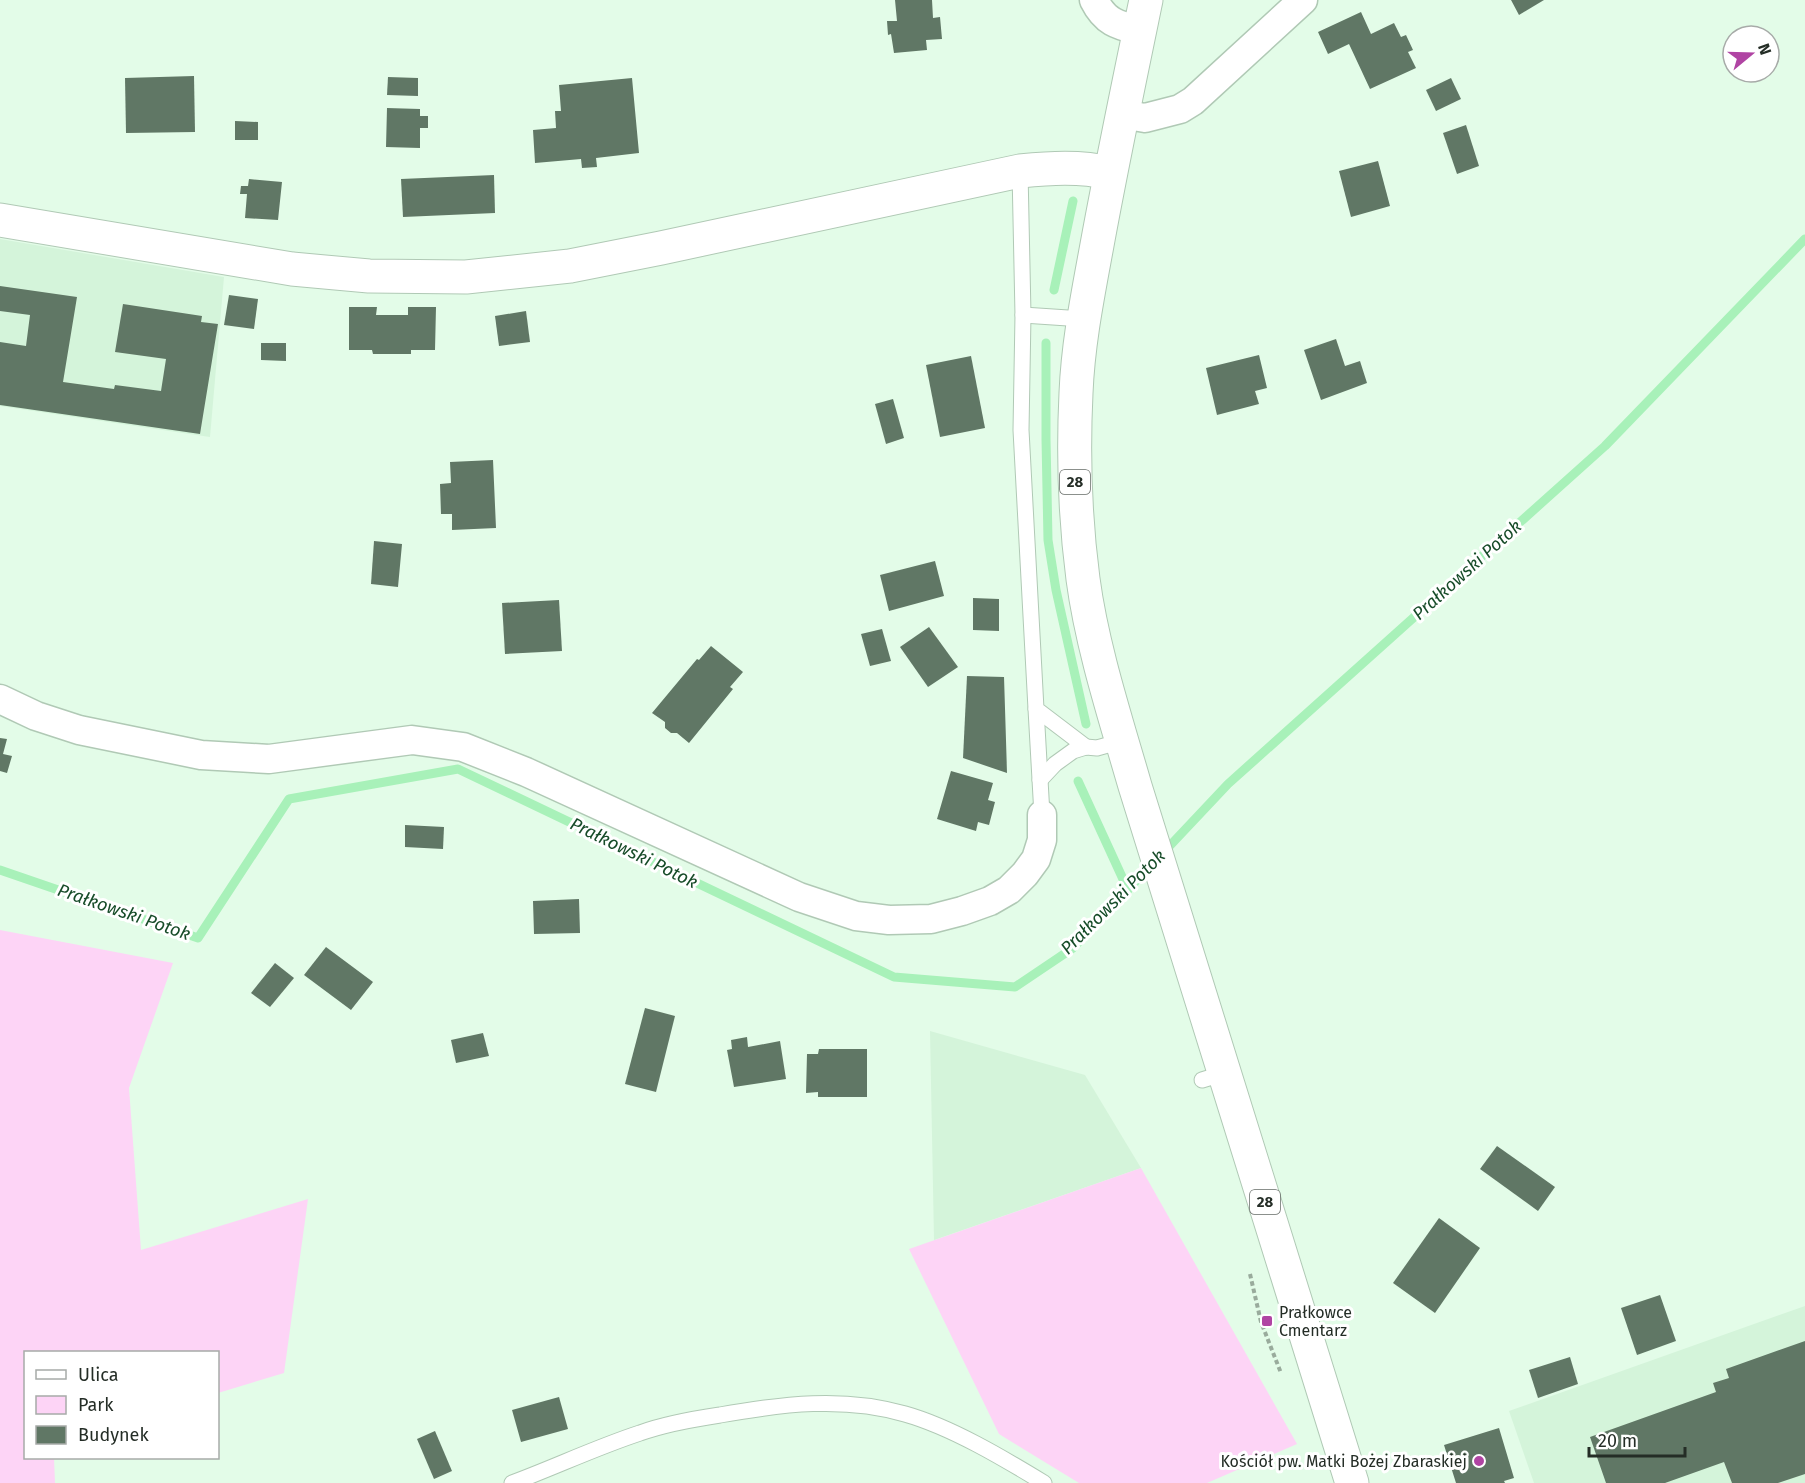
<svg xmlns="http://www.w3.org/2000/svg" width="1805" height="1483" viewBox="0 0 1805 1483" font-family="'Fira Sans',sans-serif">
	<rect width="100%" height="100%" fill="#e3fce8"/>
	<g fill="#d4f4da">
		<path d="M0,239l224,38 -14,160 -210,-31z"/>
		<path d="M930,1031l155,44 56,93 -207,72z"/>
		<path d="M1805,1306v177h-271l-25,-72z"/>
	</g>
	<g fill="#fdd4f6">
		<path d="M0,930l173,33 -44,125 12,162 167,-51 -24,174 -66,20v-41h-192v106h28l1,25h-55z"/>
		<path d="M1141,1168l156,276 -90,39h-128l-80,-49 -90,-185z"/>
	</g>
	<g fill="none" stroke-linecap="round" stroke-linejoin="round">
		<g stroke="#a8f1b9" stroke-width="9">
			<path d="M1054,290l19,-89"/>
			<path d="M1046,343v96l2,101 8,50 30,134"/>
			<path d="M1078,781l50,109"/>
			<path d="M1163,853l65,-69 377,-338 200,-207"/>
			<path d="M0,870l198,68 91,-139 169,-30 436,208 121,10 58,-39 80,-85"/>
		</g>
	</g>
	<g fill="#607765">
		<path d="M895,0h37l1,18 7,-1 2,22 -16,1 1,10 -33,3 -3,-19 -3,1 -1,-14h10z"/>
		<path d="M1511,0h33l-25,15z"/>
		<path d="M1361,12l10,22 23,-11 7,14 5,-2 7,15 -5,2 8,16 -46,21 -21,-45 -21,10 -10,-22z"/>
		<path d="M194,76l1,56 -69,1 -1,-55z"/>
		<path d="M388,77l30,1v18l-31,-1z"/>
		<path d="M632,78l7,75 -43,5 1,9 -15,1 -1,-9 -46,4 -2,-33 23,-2 -1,-17h6l-2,-26z"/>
		<path d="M1451,78l10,21 -25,12 -10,-21z"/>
		<path d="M387,108l33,1v7h8v12h-8v20l-34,-1z"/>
		<path d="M235,121l23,1v18h-23z"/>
		<path d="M1466,125l13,41 -22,8 -14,-41z"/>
		<path d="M1378,161l12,45 -39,11 -12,-46z"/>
		<path d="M494,175l1,38 -92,4 -2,-38z"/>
		<path d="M249,179l33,3 -4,38 -33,-2 2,-24h-7l1,-8h7z"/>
		<path d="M0,286l77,11 -14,85 51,7 1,-4 46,6 5,-32 -51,-7 8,-48 79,12 -1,6 17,2 -18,110 -200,-29v-63l26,4 4,-31 -30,-4z"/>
		<path d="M229,295l29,4 -4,30 -30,-4z"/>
		<path d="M349,307h28l-1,8h32v-8h28l-1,43h-24v4h-38l-1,-4h-23z"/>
		<path d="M526,311l4,31 -31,4 -4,-30z"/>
		<path d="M1336,339l9,27 15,-5 7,22 -46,17 -17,-50z"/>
		<path d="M261,343h25v18l-25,-1z"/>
		<path d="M1259,355l8,33 -12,3 4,13 -42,11 -11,-47z"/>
		<path d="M971,356l14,72 -45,9 -14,-72z"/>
		<path d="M893,399l11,39 -18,6 -11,-40z"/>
		<path d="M493,460l3,68 -44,2v-16h-11l-1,-30 11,-1 -1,-21z"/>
		<path d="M374,541l28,3 -4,43 -27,-3z"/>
		<path d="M935,561l9,35 -55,15 -9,-36z"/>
		<path d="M973,598l26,1v32l-26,-1z"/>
		<path d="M559,600l3,51 -57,3 -3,-51z"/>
		<path d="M929,627l29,40 -30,20 -28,-40z"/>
		<path d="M882,629l9,32 -21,5 -9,-32z"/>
		<path d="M711,646l32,26 -13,15 3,2 -44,54 -12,-10h-6l-6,-5v-6l-13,-9 45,-54 2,1z"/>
		<path d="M967,676l37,1 3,96 -44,-15z"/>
		<path d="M0,738l7,1 -4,15 9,2 -5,17 -7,-2z"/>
		<path d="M951,771l42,12 -5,17 7,2 -6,23 -11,-3 -2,9 -39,-12z"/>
		<path d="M405,825l39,2 -1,22 -38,-2z"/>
		<path d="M579,899l1,34 -46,1 -1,-33z"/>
		<path d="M326,947l47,35 -22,28 -47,-35z"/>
		<path d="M275,963l19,15 -24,29 -19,-14z"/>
		<path d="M645,1008l30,8 -19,76 -31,-8z"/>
		<path d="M483,1033l6,23 -33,7 -5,-23z"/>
		<path d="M747,1037l1,10 32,-6 6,38 -52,8 -7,-37 5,-1 -1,-9z"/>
		<path d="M819,1049h48v48h-49v-5l-12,1 1,-39h11z"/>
		<path d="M1497,1146l58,41 -17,24 -58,-42z"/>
		<path d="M1439,1218l41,30 -45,65 -42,-30z"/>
		<path d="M1660,1295l16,46 -39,14 -16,-47z"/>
		<path d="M1805,1341v133l-27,9h-46l-8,-21 -59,21h-59l-16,-46 126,-45 -3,-9 16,-5 -3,-9z"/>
		<path d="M1570,1357l8,27 -40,14 -9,-28z"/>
		<path d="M559,1397l9,32 -47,13 -9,-32z"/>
		<path d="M1499,1428l15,50 -10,3 1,2h-49l-12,-38z"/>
		<path d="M435,1431l17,40 -18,8 -17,-40z"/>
	</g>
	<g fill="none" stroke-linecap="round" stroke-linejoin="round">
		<g stroke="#b0c9b5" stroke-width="17">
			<g id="service">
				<path d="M1020,171l3,144 -2,115 15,279 50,38"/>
				<path d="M1023,315l60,4"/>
				<path d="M1036,709l6,106"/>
				<path d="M1040,780l15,-16 18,-13 13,-4 11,1 25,-7"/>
				<path d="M1202,1080l23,-7"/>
				<path d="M512,1483c43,-16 85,-36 128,-50 25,-9 53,-14 80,-18 62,-11 124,-19 185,-1 46,13 98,44 139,69"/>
			</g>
		</g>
		<g stroke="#b0c9b5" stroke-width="31">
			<g id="minor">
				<path d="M1094,0c11,22 23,25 46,31"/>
				<path d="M1121,114l24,4 35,-9 13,-8 110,-101"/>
				<path d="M0,699l36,17 43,14 122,25 68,4 143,-19 51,7 63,25 273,125 57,19 33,4 42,-1 31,-8 28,-10 19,-11 16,-16 11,-15 6,-19v-25"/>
			</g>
		</g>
		<g stroke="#b0c9b5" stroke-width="35">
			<path id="tertiary" d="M0,220l292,49 77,7 97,1 104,-11 91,-18 359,-77c30,-3 60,-5 90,2"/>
		</g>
		<g stroke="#b0c9b5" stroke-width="35">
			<path id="primary" d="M1146,0c-17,82 -34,163 -49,245 -9,49 -19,98 -21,148 -3,62 -1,125 7,186 9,68 33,141 52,207l217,697"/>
		</g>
		<path stroke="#99ab9c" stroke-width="4" stroke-dasharray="4.5 3" stroke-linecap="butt" d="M1250,1274l11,48 20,51"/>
		<use href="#service" stroke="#fff" stroke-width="15"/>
		<use href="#minor" stroke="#fff" stroke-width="28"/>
		<use href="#tertiary" stroke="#fff" stroke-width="33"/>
		<use href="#primary" stroke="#fff" stroke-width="33"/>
	</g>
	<g fill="#b044a3" stroke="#fff" stroke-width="2">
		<rect x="1261" y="1315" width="12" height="12" rx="3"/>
		<circle cx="1479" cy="1461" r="6"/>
	</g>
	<g text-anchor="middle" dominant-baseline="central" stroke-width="6" stroke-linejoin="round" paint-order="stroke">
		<g fill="#fff" stroke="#666c67" stroke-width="1.5">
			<rect x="1060" y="470" width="30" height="24" rx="4.5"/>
			<rect x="1250" y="1190" width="30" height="24" rx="4.5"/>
		</g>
		<g font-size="15" font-weight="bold" fill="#242d26">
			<text x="1075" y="482">28</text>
			<text x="1265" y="1202">28</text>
		</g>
		<g font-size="16" fill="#242d26" stroke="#fff" text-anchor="start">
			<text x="1279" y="1312">Prałkowce<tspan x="1279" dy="18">Cmentarz</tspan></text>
			<text x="1467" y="1461" text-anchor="end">Kościół pw. Matki Bożej Zbaraskiej</text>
		</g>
		<g font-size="18" font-style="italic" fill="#174c29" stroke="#fff">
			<text transform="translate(1467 570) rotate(-42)">Prałkowski Potok</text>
			<text transform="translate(634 853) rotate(26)">Prałkowski Potok</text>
			<text transform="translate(1113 902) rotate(-45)">Prałkowski Potok</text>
			<text transform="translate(124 912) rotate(19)">Prałkowski Potok</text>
		</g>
	</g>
	<rect x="24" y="1351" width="195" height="108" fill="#ffffff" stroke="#a7aba8" stroke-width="1.5"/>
	<rect x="36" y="1370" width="30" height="9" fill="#ffffff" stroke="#a7aba8" stroke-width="1.5"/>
	<text x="78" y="1381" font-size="18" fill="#242d26">Ulica</text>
	<rect x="36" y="1396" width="30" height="18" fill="#fdd4f6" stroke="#a7aba8" stroke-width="1.5"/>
	<text x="78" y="1411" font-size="18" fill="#242d26">Park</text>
	<rect x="36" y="1426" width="30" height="18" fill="#607765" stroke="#a7aba8" stroke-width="1.5"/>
	<text x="78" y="1441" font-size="18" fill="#242d26">Budynek</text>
	<g transform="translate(1751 54) rotate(71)"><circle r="28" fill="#ffffff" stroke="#a7aba8" stroke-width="1.5"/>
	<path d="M0-4.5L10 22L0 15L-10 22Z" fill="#b044a3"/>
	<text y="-9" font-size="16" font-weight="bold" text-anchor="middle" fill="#242d26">N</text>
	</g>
	<path d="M1589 1447v9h96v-9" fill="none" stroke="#242d26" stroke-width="3"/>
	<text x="1598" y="1447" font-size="18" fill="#242d26" stroke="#ffffff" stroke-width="4.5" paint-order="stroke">20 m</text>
</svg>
